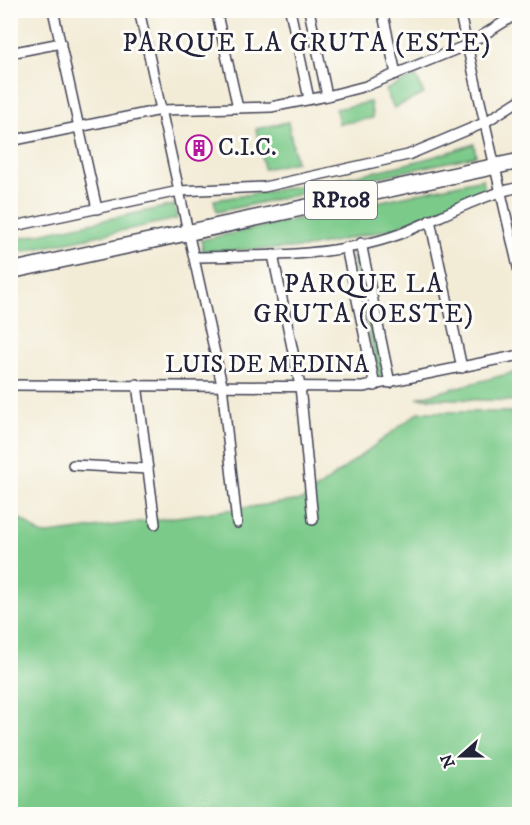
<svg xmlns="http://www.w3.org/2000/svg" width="530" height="825" viewBox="0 0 530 825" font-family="'IM FELL DW Pica',serif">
	<rect width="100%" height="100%" fill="#fdfcf7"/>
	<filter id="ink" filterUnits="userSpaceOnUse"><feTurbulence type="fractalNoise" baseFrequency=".0167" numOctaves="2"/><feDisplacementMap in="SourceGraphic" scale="12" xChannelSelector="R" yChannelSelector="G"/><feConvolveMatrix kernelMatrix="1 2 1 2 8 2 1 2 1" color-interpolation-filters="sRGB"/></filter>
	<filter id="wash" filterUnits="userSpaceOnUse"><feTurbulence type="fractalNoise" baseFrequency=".008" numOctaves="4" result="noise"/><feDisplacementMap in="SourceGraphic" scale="24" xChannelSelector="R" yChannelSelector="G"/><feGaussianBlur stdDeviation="1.35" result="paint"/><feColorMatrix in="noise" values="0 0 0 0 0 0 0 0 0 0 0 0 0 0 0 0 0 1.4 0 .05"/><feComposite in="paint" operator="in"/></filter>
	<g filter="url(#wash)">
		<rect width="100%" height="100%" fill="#f2ebd5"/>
		<g fill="#7bca8a" stroke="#4e7662" stroke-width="1.5">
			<path d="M416,76l8,18 -30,14 -9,-18z"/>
			<path d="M370,102l3,16 -34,6 -3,-15z"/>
			<path d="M288,122l8,40 -32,7 -8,-40z"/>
			<path d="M474,144l2,12 -259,56 -3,-12c87,-14 176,-27 260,-56z"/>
			<path d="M483,179l2,12 -90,37 -90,20 -102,3 -2,-11z"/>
			<path d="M174,205l3,14 -166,35v-14z"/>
			<path d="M357,251l27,127 -5,1 -27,-127z"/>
			<path d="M519,371v30l-102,-3z"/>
			<path d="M419,412h100v402h-508l-1,-303 32,24 260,-35z"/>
		</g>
	</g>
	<g filter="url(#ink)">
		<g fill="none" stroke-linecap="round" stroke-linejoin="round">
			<g stroke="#414052" stroke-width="12">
				<g id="minor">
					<path d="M53,10l44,199"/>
					<path d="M139,10l83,375 15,138"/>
					<path d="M216,10l22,98"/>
					<path d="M290,10l19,89"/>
					<path d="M309,10l18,86"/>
					<path d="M382,10l14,64"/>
					<path d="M459,10l61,266"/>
					<path d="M10,53l51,-10"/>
					<path d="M10,141l151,-31 110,-3 56,-11 39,-10 101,-41 53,-33"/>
					<path d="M430,220l32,148"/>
					<path d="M10,227l169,-36 85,-4 144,-32 76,-32 36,-23"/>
					<path d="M361,243l29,140"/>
					<path d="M346,247l29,139"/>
					<path d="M273,255l27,131 13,134"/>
					<path d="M196,257c65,-1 142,0 204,-23 40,-16 77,-38 120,-47"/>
					<path d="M137,384l18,140"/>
					<path d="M10,385l353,2 157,-32"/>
					<path d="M73,465l75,4"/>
				</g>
			</g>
			<g stroke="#414052" stroke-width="18">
				<path id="primary" d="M10,271l510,-110"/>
			</g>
			<use href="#minor" stroke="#fff" stroke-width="9"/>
			<use href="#primary" stroke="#fff" stroke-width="15"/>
		</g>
	</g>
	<defs>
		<g id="building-ring" transform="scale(1.35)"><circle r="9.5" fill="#fdfcf7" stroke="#b5179e" stroke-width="1.5"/><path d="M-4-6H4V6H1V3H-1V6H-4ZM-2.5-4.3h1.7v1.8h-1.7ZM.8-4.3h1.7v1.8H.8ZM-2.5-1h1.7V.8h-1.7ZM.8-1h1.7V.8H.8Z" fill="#b5179e"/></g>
	</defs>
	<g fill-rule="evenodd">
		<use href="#building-ring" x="199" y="148"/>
	</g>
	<g text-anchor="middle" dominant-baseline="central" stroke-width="6" stroke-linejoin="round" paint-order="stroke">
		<rect fill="#fdfcf7" stroke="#646373" stroke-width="1.5" x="305" y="181" width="72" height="38" rx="4.5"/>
		<g font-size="22" font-weight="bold" fill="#22223b">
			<text x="341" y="200">RP108</text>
		</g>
		<g font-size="24" fill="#22223b" stroke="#fdfcf7" text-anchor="start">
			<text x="218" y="148">C.I.C.</text>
		</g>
		<g font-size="24" fill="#22223b" stroke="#fdfcf7">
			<text x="267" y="365">LUIS DE MEDINA</text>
		</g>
		<g font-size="26" letter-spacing="1.5" fill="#22223b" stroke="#fdfcf7">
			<text x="307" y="43">PARQUE LA GRUTA (ESTE)</text>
			<text x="364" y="284">PARQUE LA<tspan x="364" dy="30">GRUTA (OESTE)</tspan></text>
		</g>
	</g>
	<rect width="530" height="825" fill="none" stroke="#fdfcf7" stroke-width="36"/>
	<g transform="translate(461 756) rotate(249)" stroke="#fdfcf7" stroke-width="4.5" paint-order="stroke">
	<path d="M0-4.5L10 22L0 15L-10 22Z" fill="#22223b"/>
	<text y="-9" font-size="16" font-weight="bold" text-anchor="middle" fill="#22223b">N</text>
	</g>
</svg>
